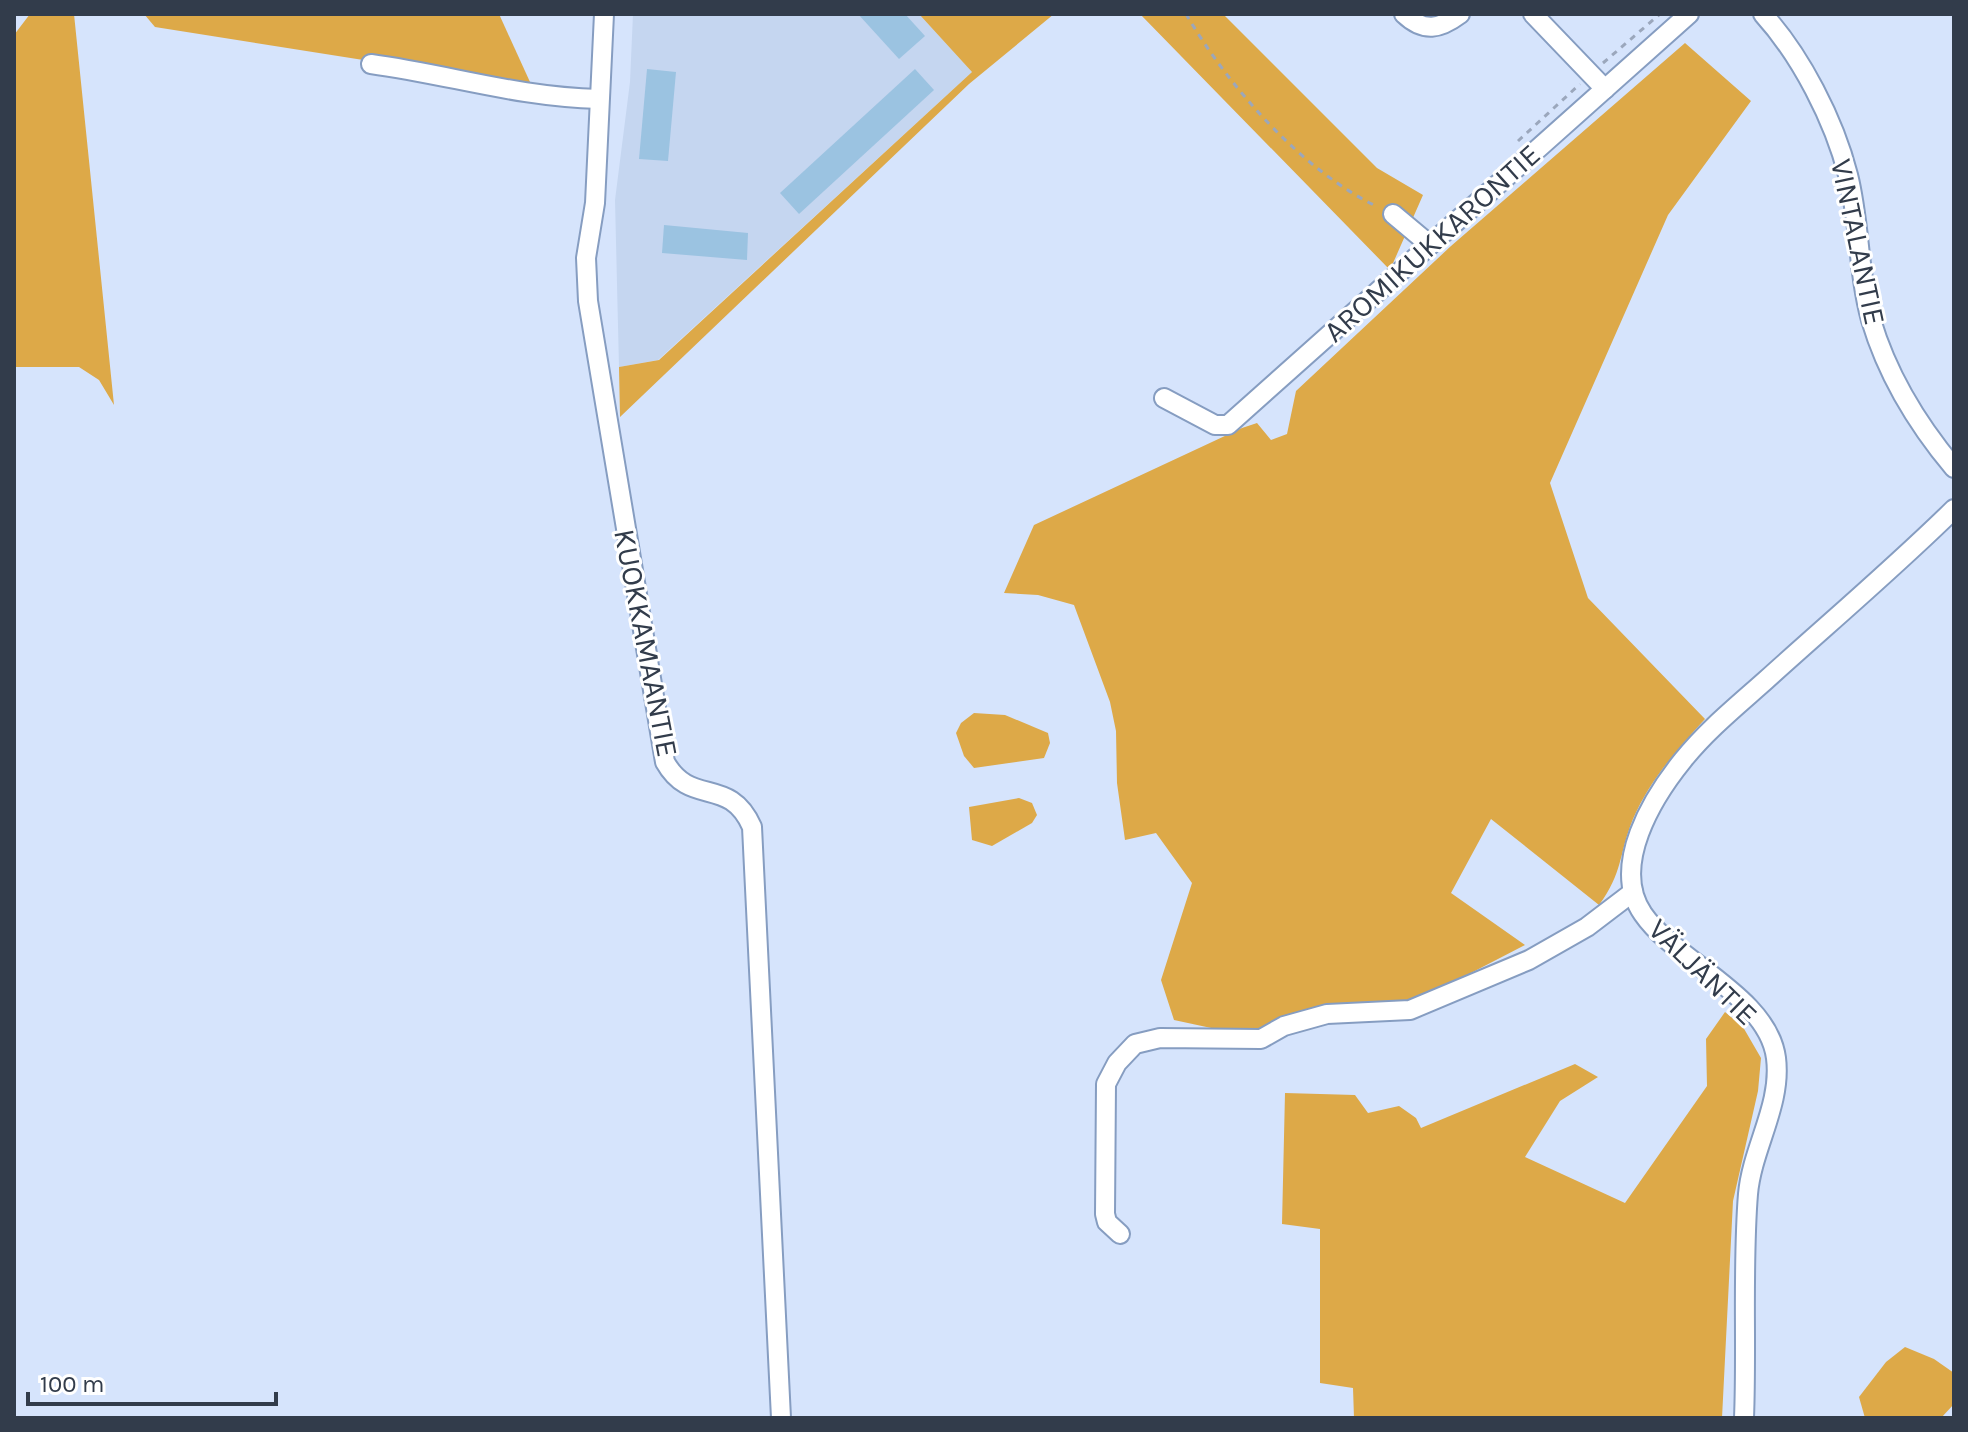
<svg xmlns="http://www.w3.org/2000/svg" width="1968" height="1432" viewBox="0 0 1968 1432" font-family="Karla,sans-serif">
	<rect width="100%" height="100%" fill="#d6e4fc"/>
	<path fill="#c5d6f0" d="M633,14h286l53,58 -314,288 -39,7 -4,-167 15,-118z"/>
	<g fill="#dda948">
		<path d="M30,14h44l40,391 -15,-25 -20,-13h-65v-332z"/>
		<path d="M144,14h355l31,68 -21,1 -354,-56z"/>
		<path d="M919,14h135l-85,70 -349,333 -1,-50 40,-7 313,-288z"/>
		<path d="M1140,14h83l154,154 46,27 -33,75z"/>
		<path d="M1685,43l66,58 -83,114 -118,268 38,115 117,121c-29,32 -55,61 -72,100 -14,34 -10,54 -34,86l-108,-86 -40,74 74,52 -112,58 -87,5 -87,26 -65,-14 -13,-40 31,-97 -36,-50 -31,7 -8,-57 -1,-52 -6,-29 -36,-97 -36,-10 -34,-2 30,-68 208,-97 15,-5 14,17 16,-6 9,-43 155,-145z"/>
		<path d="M974,713l31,2 43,18 2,10 -6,15 -70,10 -10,-12 -8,-23 5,-10z"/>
		<path d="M1019,798l13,5 5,12 -5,8 -40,23 -20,-6 -3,-33z"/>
		<path d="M1725,1012l18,15 18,31 -3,33 -25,110 -11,217h-368l-1,-30 -33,-5v-154l-38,-5 3,-131 70,2 13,18 31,-7 17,12 5,10 154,-64 23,13 -38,24 -35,56 100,46 82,-117 -1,-47z"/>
		<path d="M1905,1347l29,12 20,14v31l-13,14h-76l-6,-21 27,-35z"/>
	</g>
	<g fill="#9bc3e1">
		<path d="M858,14h47l20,22 -26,23z"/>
		<path d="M647,69l29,3 -8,89 -29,-2z"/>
		<path d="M915,69l19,21 -135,124 -19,-21z"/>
		<path d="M664,225l84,8 -1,27 -85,-7z"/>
	</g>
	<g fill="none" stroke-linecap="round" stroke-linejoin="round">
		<g stroke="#869dc1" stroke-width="22">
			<g id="minor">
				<path d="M604,14l-9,189 -9,55 2,43 77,461c26,46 64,13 87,65l29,591"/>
				<path d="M1404,14c20,19 36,15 56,0"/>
				<path d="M1533,14l72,75"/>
				<path d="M1763,14c38,42 71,106 85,161 12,47 10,98 23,145 16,54 47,105 83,148"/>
				<path d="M371,64c80,11 146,33 228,35"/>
				<path d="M1393,214l37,31"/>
				<path d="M1164,398l51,27h13l461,-411"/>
				<path d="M1120,1234l-13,-12 -2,-8 1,-130 11,-21 18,-19 25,-6 101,1 23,-13 43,-12 83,-4 119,-50 58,-33 46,-35"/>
				<path d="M1744,1418c3,-74 -2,-150 4,-224 4,-46 34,-89 28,-136 -8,-62 -100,-96 -133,-144 -33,-48 10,-117 40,-154 24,-30 55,-55 83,-80 63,-57 128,-112 188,-171"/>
			</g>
		</g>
		<g stroke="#9ba7bc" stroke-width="3" stroke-dasharray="6 6" stroke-linecap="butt">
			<path d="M1186,14c42,72 116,157 192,193"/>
			<path d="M1603,63l57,-49"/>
			<path d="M1518,141l62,-57"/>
		</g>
		<use href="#minor" stroke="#fff" stroke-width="18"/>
	</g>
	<g text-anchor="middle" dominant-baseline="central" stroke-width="6" stroke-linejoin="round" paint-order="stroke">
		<g font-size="30" fill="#323c4b" stroke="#fff">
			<text transform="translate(1858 242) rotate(78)">VINTALANTIE</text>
			<text transform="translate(1432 243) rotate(-42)">AROMIKUKKARONTIE</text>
			<text transform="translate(646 643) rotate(79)">KUOKKAMAANTIE</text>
			<text transform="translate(1703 972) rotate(44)">VÄLJÄNTIE</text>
		</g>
	</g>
	<rect width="1968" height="1432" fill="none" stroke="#323c4b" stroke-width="32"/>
	<path d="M28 1392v12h248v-12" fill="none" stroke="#323c4b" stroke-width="4"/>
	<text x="40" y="1392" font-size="24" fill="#323c4b" stroke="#ffffff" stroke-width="6" paint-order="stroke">100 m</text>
</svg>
